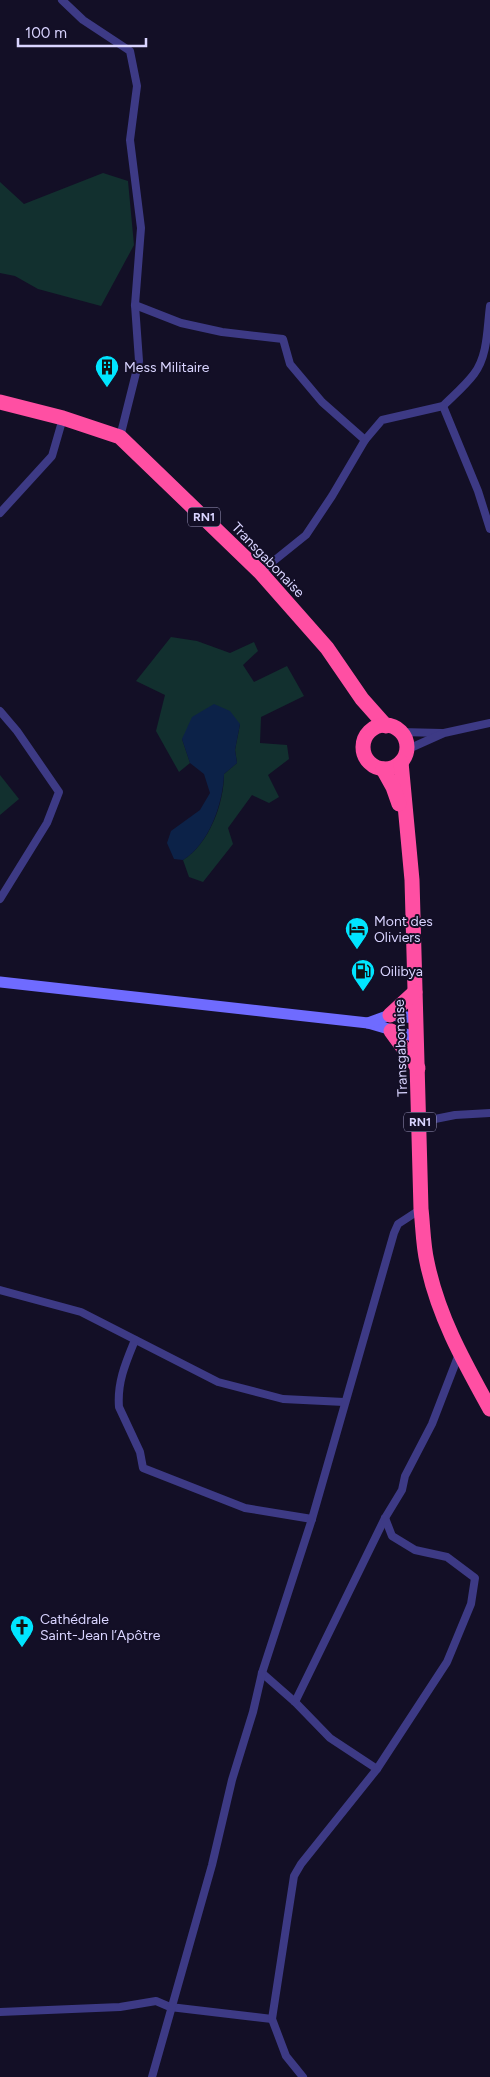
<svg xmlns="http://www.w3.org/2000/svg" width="490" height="2077" viewBox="0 0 490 2077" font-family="Figtree,sans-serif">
	<rect width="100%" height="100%" fill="#130f26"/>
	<g fill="#12302f">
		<path d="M103,173l25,8 6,64 -33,61 -63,-17 -23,-13 -15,-3v-91l24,22z"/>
		<path d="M171,637l26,4 33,12 24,-11 4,9 -15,14 11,17 33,-16 17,30 -43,21 -1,26 27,2 2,14 -21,16 11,22 -10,6 -17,-8 -24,33 5,16 -30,38 -14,-5 -6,-17c26,-16 41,-56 41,-86l13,-11 -2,-13 5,-26 -58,15 8,24 -11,9 -23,-41 9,-36 -29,-14z"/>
		<path d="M0,775l19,24 -19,16z"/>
	</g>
	<path fill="#0c2248" d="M214,704l16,7 10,13 -5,26 2,13 -13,11c-1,30 -15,70 -41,86l-9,-1 -7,-16 4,-12 29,-21 10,-17 -6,-19 -14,-11 -8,-24 10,-22z"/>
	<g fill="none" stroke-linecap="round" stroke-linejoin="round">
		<g stroke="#3d3a85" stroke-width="8">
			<path d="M62,0l21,20 47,31 7,35 -7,54 11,88 -6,77 4,56 -19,76"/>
			<path d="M135,305l46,18 41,9 61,7 7,25 32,38 43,38"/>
			<path d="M443,406c10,-10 22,-20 31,-32 14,-18 13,-46 16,-68"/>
			<path d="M0,513l52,-57 11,-38"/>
			<path d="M260,572l46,-37 26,-39 33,-56 17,-20 61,-14 35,85 12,38"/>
			<path d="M0,711l17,20 42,61 -12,31 -47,76"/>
			<path d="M400,732l42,1"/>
			<path d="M406,750l38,-17 46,-10"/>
			<path d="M420,1122l35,-7 35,-2"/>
			<path d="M0,1290l81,22 137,70 65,17 61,3"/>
			<path d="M135,1340c-9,22 -18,42 -16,67l21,45 3,16 102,40 67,11"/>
			<path d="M262,1673l33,29 35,36 47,31"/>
			<path d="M295,1702l90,-184 17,-28 3,-14 27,-52 27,-70"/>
			<path d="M0,2012l120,-5 36,-6 14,6 102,12"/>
			<path d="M152,2077l60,-212 20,-85 21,-68 9,-39 50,-154 82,-286 4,-9 23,-15"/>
			<path d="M303,2077l-17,-21 -14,-37 22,-143 7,-12 76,-95 70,-107 24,-58 4,-26 -28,-21 -32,-7 -23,-14 -7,-18"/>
		</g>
		<g stroke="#6f6bff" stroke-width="11">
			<path d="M0,982l368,41 48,14"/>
			<path d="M368,1023l22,-8 25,3"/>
		</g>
		<g stroke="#ff4fa3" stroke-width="15">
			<path d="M0,402l63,16 57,19 140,135 67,76 35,51 24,27"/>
			<circle cx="385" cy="747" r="22"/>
			<path d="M401,762l11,118 9,329c2,17 2,36 6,53 11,54 37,100 63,147"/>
			<path d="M383,769l10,18 6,17"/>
			<path d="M390,1015l25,-23"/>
			<path d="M391,1031l27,37"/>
		</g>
	</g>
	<defs>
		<g id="building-pin" transform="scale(1.25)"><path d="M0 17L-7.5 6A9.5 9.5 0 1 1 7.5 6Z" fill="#00e5ff" stroke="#130f26"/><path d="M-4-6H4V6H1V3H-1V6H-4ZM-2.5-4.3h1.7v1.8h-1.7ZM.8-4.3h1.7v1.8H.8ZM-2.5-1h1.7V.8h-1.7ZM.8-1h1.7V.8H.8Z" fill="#111"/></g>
		<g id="hotel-pin" transform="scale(1.25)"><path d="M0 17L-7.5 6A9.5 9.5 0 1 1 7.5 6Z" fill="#00e5ff" stroke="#130f26"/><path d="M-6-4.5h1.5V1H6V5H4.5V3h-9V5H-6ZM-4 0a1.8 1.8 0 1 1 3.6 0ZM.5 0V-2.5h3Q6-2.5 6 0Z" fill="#111"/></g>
		<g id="fuel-pin" transform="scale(1.25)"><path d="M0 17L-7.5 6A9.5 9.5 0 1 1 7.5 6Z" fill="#00e5ff" stroke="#130f26"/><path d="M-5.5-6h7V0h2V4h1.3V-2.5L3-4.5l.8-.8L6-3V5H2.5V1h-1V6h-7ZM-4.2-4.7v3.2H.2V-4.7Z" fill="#111"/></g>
		<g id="church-pin" transform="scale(1.25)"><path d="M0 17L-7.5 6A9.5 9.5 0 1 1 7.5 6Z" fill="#00e5ff" stroke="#130f26"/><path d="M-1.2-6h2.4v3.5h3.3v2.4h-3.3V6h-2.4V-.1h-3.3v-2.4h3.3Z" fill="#111"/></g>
	</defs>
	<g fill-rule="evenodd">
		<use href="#building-pin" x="107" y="367"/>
		<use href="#hotel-pin" x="357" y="929"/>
		<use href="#fuel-pin" x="363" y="971"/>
		<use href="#church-pin" x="22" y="1627"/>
	</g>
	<g text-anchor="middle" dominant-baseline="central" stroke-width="4" stroke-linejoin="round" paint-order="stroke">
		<g fill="#130f26" stroke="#9e99be" stroke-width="1">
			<rect x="188" y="507.5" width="32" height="19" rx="4"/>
			<rect x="404" y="1112.5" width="32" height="19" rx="4"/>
		</g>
		<g font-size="12" font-weight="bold" fill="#d9d4ff">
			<text x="204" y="517">RN1</text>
			<text x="420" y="1122">RN1</text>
		</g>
		<g font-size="14" fill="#d9d4ff" stroke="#130f26" text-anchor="start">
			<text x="124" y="367">Mess Militaire</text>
			<text x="374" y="921">Mont des<tspan x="374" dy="16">Oliviers</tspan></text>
			<text x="380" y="971">Oilibya</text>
			<text x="40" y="1619">Cathédrale<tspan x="40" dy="16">Saint-Jean l’Apôtre</tspan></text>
		</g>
		<g font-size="14" fill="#d9d4ff" stroke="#130f26">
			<text transform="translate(268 560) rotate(46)">Transgabonaise</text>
			<text transform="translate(401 1048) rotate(-92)">Transgabonaise</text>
		</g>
	</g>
	<path d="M18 38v8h128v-8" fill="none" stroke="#d9d4ff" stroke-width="2.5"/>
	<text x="25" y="38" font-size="15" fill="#d9d4ff" stroke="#130f26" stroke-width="4" paint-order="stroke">100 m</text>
</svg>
